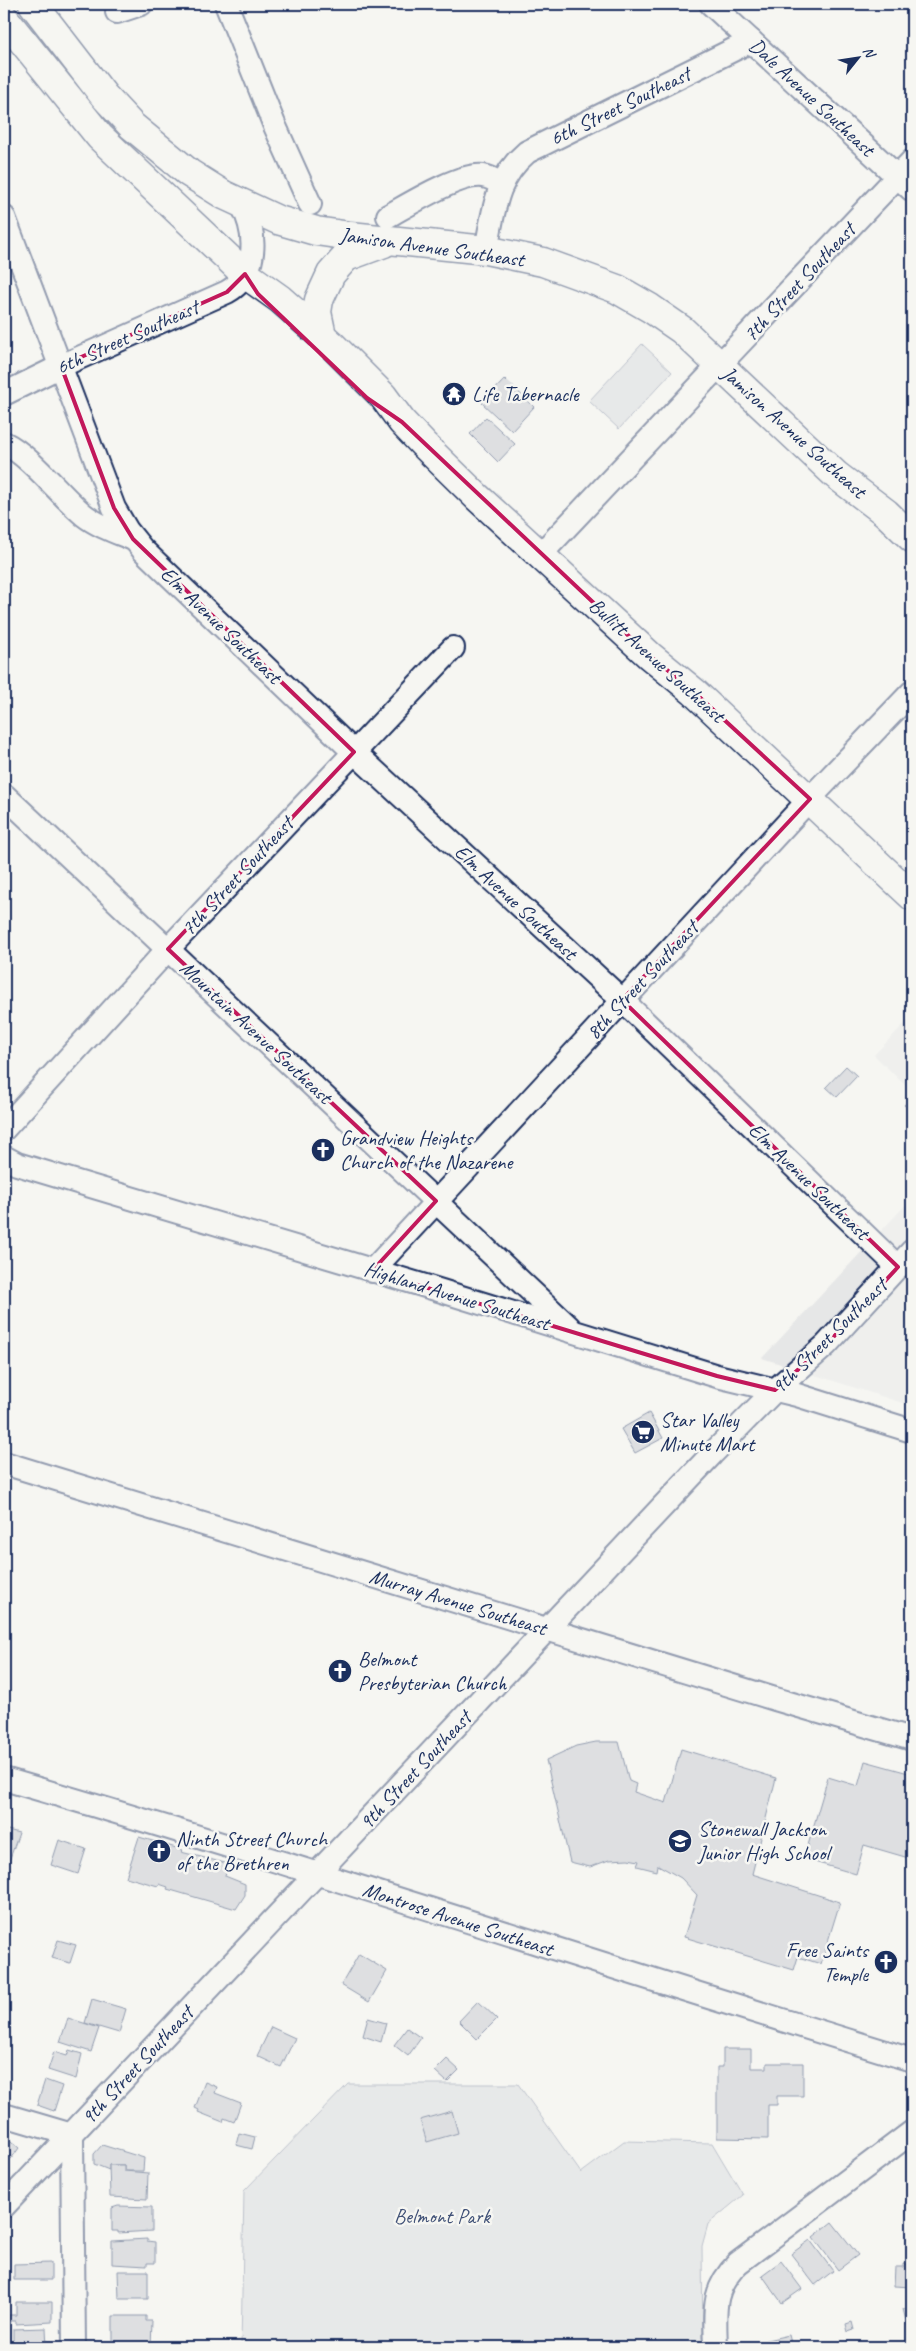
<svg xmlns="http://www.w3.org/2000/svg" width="916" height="2351" viewBox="0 0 916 2351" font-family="Caveat,sans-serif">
	<rect width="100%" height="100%" fill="#f6f6f2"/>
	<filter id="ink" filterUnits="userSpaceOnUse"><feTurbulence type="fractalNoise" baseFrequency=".02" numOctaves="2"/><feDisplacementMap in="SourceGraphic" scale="10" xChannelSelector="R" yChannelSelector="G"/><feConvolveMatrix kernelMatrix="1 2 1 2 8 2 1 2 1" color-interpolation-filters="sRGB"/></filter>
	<g filter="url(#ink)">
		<g fill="#e6e7e7">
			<path d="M912,1016v76l-38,-37z"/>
			<path d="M912,1198v208l-150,-48z"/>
		</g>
		<g fill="#d6d9dd" stroke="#78849e">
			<path d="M642,344l30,28 -53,57 -30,-28z"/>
			<path d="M348,2084h170l63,89 43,-32 88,2 31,52 -35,29 -6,22 1,101h-462l3,-156z"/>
		</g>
		<g fill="#c0c4cd" stroke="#1b2f5e">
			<path d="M505,379l29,28 -22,24 -30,-28z"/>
			<path d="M486,417l29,27 -17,18 -28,-28z"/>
			<path d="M846,1066l11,10 -20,21 -11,-10z"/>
			<path d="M911,1098l1,1v14l-8,-8z"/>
			<path d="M649,1413l14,25 -28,15 -14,-24z"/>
			<path d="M596,1742h23l10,39 7,3 -2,8 32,11 15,-54 95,29 -24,96 88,28 -19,62 -23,-7 -4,13 -110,-33 13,-42 -16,-17 -23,-13 -1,6 -20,-5 2,-5 -11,-2 -19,1 -19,7 -20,-5 -24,-102 30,-14z"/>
			<path d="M865,1761l47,13v85l-48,-14 -8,29 -52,-15 24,-82 30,9z"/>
			<path d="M4,1829l15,4 -11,31 -4,-1z"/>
			<path d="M139,1837l44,13 -2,2 48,12 -4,12 20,8v11l-9,14 -69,-20 1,-2 -9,-3 -1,2 -32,-9z"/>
			<path d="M59,1840l27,9 -8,25 -27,-9z"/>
			<path d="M58,1940l18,5 -6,18 -18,-5z"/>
			<path d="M359,1954l28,17 -18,31 -28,-17z"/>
			<path d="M92,1999l34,10 -7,24 -34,-10z"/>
			<path d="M478,2001l19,18 -20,20 -18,-18z"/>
			<path d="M68,2018l31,10 -8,24 -31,-10z"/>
			<path d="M368,2018l18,5 -5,19 -18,-6z"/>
			<path d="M271,2027l24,11 -14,29 -24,-11z"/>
			<path d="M407,2028l14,10 -13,18 -14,-11z"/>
			<path d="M723,2049h28v19h16v-5h36v33h-26v9h-9v34l-51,-1v-71h6z"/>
			<path d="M69,2050l13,4 -6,25 -28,-9 6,-18 13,4z"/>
			<path d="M447,2059l12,11 -12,12 -12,-11z"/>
			<path d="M45,2080l17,6 -8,25 -17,-6z"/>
			<path d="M205,2082l12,5 -2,6 26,10 -7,19 -10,-4 -1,4 -25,-10 1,-2 -4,-2z"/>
			<path d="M452,2111l6,22 -31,9 -7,-22z"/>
			<path d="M239,2133l16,4 -3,12 -16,-4z"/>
			<path d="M4,2135l15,13 -8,11 -7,-6z"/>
			<path d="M102,2145l42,13 -1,13h-19v-6h-15v5l-15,-6v-10z"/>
			<path d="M109,2165h15v6l24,2 -1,26 -37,-2z"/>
			<path d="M118,2206l34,1v24l-34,2v-2h-6v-23z"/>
			<path d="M832,2222l26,33 -20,15 -25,-33z"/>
			<path d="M147,2239v2l8,1v21h-8v3l-35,-2v-23z"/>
			<path d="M810,2240l23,31 -18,14 -24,-31z"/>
			<path d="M781,2261l21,28 -20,14 -20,-28z"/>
			<path d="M51,2263v17h-37v-16z"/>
			<path d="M903,2264h9v23l-18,-1 1,-19h8z"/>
			<path d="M118,2271h30v28h-29z"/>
			<path d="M16,2302h36v20l-36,2v-3h-7v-6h7z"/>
			<path d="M912,2308v24l-3,1 -6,-24z"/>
			<path d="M113,2316h33v5h6l-1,26h-31l1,-4h-8z"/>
			<path d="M852,2322l2,8 -6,2 -2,-8z"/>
			<path d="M46,2328l1,19h-34v-18z"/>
			<path d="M789,2335l3,12h-42l-1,-3z"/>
			<path d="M912,2341v6h-9v-4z"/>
		</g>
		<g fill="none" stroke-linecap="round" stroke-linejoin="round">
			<g stroke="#1b2f5e" stroke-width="26">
				<g id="minor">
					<path d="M226,4l48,120 36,80"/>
					<path d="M711,4l201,186"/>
					<path d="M117,12l24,-8"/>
					<path d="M388,216c22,-12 71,-43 95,-40 7,1 12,4 18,8"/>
					<path d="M4,217l110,291 13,22 16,20 211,202 268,248 276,267"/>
					<path d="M486,250c8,-39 9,-71 41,-98l224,-111"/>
					<path d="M4,394l57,-28 166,-74c32,-18 30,-59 15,-87"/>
					<path d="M4,443c27,13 56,52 80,72 14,11 32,17 49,24"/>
					<path d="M541,554l371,-393"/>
					<path d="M4,795l565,532"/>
					<path d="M4,1129l164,-180 285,-301"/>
					<path d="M4,1157l13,7 415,124 285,88 80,19 115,36"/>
					<path d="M372,1271l446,-481 94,-98"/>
					<path d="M4,1463l771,236 137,40"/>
					<path d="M4,1779c304,88 605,189 908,281"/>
					<path d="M4,2115l68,20 2,212"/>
					<path d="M4,2206l708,-752 63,-64 51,-45 86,-94"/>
					<path d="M716,2347c-1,-36 -5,-57 22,-84l174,-131"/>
				</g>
			</g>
			<g stroke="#1b2f5e" stroke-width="31">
				<g id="major">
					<path d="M33,4l71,92 28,30 57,47 35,22 54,25 38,11 34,5 136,14 57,12 74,27 33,19 32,22 154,145 50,38 26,25"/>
					<path d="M4,18l96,119 145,137 35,25 51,45 52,52 19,26 21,22 54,53 173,159 44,36 218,204"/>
					<path d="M322,336l-5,-24 2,-12 12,-26 15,-17 38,-14"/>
				</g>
			</g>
			<use href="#minor" stroke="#f6f6f2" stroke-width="22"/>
			<use href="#major" stroke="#f6f6f2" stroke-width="28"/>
		</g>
	</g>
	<path d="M0 0H916V2351H0ZM245,274l13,20 109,104 35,24 248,234 44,36 116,107 -188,201 276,267 -72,78 -51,45 -58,-14 -345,-105 64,-70 -268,-252 186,-197 -221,-213 -19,-31 -53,-142 166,-74z" fill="#f6f6f2" fill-opacity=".55" fill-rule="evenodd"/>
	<path fill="none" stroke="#c2185b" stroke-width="4" stroke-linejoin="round" d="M245,274l13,20 109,104 35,24 248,234 44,36 116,107 -188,201 276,267 -72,78 -51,45 -58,-14 -345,-105 64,-70 -268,-252 186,-197 -221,-213 -19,-31 -53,-142 166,-74z"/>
	<defs>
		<g id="temple-disc" transform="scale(1.25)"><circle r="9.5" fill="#1b2f5e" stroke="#f6f6f2"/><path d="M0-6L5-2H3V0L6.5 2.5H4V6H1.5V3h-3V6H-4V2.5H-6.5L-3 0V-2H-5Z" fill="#fff"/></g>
		<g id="church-disc" transform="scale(1.25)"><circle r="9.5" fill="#1b2f5e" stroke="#f6f6f2"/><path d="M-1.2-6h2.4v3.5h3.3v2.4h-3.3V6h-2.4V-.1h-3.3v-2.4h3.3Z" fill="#fff"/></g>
		<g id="supermarket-disc" transform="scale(1.25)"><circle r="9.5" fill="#1b2f5e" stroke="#f6f6f2"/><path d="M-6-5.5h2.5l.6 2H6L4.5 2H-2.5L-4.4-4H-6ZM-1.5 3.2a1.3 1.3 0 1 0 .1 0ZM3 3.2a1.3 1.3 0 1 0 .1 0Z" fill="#fff"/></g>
		<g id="school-disc" transform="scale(1.25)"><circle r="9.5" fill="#1b2f5e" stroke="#f6f6f2"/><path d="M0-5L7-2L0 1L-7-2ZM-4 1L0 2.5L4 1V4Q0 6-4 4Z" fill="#fff"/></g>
	</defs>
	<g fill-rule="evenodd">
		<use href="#temple-disc" x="454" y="394"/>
		<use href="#church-disc" x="323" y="1150"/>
		<use href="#supermarket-disc" x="643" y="1432"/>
		<use href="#church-disc" x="340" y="1671"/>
		<use href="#school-disc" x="680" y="1841"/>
		<use href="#church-disc" x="159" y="1851"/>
		<use href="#church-disc" x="886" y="1962"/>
	</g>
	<g text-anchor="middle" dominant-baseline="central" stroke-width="5" stroke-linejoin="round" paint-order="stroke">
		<g font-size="21" fill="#1b2f5e" stroke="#f6f6f2">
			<text transform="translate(812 97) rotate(43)">Dale Avenue Southeast</text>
			<text transform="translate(620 106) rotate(-26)">6th Street Southeast</text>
			<text transform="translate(432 247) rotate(8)">Jamison Avenue Southeast</text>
			<text transform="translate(799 282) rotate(-47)">7th Street Southeast</text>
			<text transform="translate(127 337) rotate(-24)">6th Street Southeast</text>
			<text transform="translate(794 432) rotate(42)">Jamison Avenue Southeast</text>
			<text transform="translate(221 625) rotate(44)">Elm Avenue Southeast</text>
			<text transform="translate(657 660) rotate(42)">Bullitt Avenue Southeast</text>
			<text transform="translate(237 876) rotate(-47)">7th Street Southeast</text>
			<text transform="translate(516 902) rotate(43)">Elm Avenue Southeast</text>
			<text transform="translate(642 980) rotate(-47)">8th Street Southeast</text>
			<text transform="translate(256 1032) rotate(43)">Mountain Avenue Southeast</text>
			<text transform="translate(809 1181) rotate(44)">Elm Avenue Southeast</text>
			<text transform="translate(457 1296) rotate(17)">Highland Avenue Southeast</text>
			<text transform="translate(829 1336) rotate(-45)">9th Street Southeast</text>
			<text transform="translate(458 1602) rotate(17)">Murray Avenue Southeast</text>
			<text transform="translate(415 1770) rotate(-47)">9th Street Southeast</text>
			<text transform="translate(458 1919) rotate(18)">Montrose Avenue Southeast</text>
			<text transform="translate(137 2065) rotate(-47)">9th Street Southeast</text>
		</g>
		<g font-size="21" fill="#1b2f5e" stroke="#f6f6f2" text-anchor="start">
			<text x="472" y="394">Life Tabernacle</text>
			<text x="340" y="1138">Grandview Heights<tspan x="340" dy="24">Church of the Nazarene</tspan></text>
			<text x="660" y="1420">Star Valley<tspan x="660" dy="24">Minute Mart</tspan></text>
			<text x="358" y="1659">Belmont<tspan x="358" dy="24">Presbyterian Church</tspan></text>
			<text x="698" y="1829">Stonewall Jackson<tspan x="698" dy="24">Junior High School</tspan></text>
			<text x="176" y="1839">Ninth Street Church<tspan x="176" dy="24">of the Brethren</tspan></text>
			<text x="868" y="1950" text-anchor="end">Free Saints<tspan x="868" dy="24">Temple</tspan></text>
		</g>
		<g font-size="21" fill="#405177" stroke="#f6f6f2">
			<text x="442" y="2216">Belmont Park</text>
		</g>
	</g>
	<rect width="916" height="2351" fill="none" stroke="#f6f6f2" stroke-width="20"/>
	<rect x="10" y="10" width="896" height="2331" fill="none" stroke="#1b2f5e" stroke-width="2" filter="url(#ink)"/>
	<g transform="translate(858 58) rotate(60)" stroke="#f6f6f2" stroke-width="4" paint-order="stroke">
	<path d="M0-4L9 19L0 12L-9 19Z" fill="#1b2f5e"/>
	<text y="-8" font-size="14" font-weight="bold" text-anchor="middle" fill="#1b2f5e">N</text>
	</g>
</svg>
